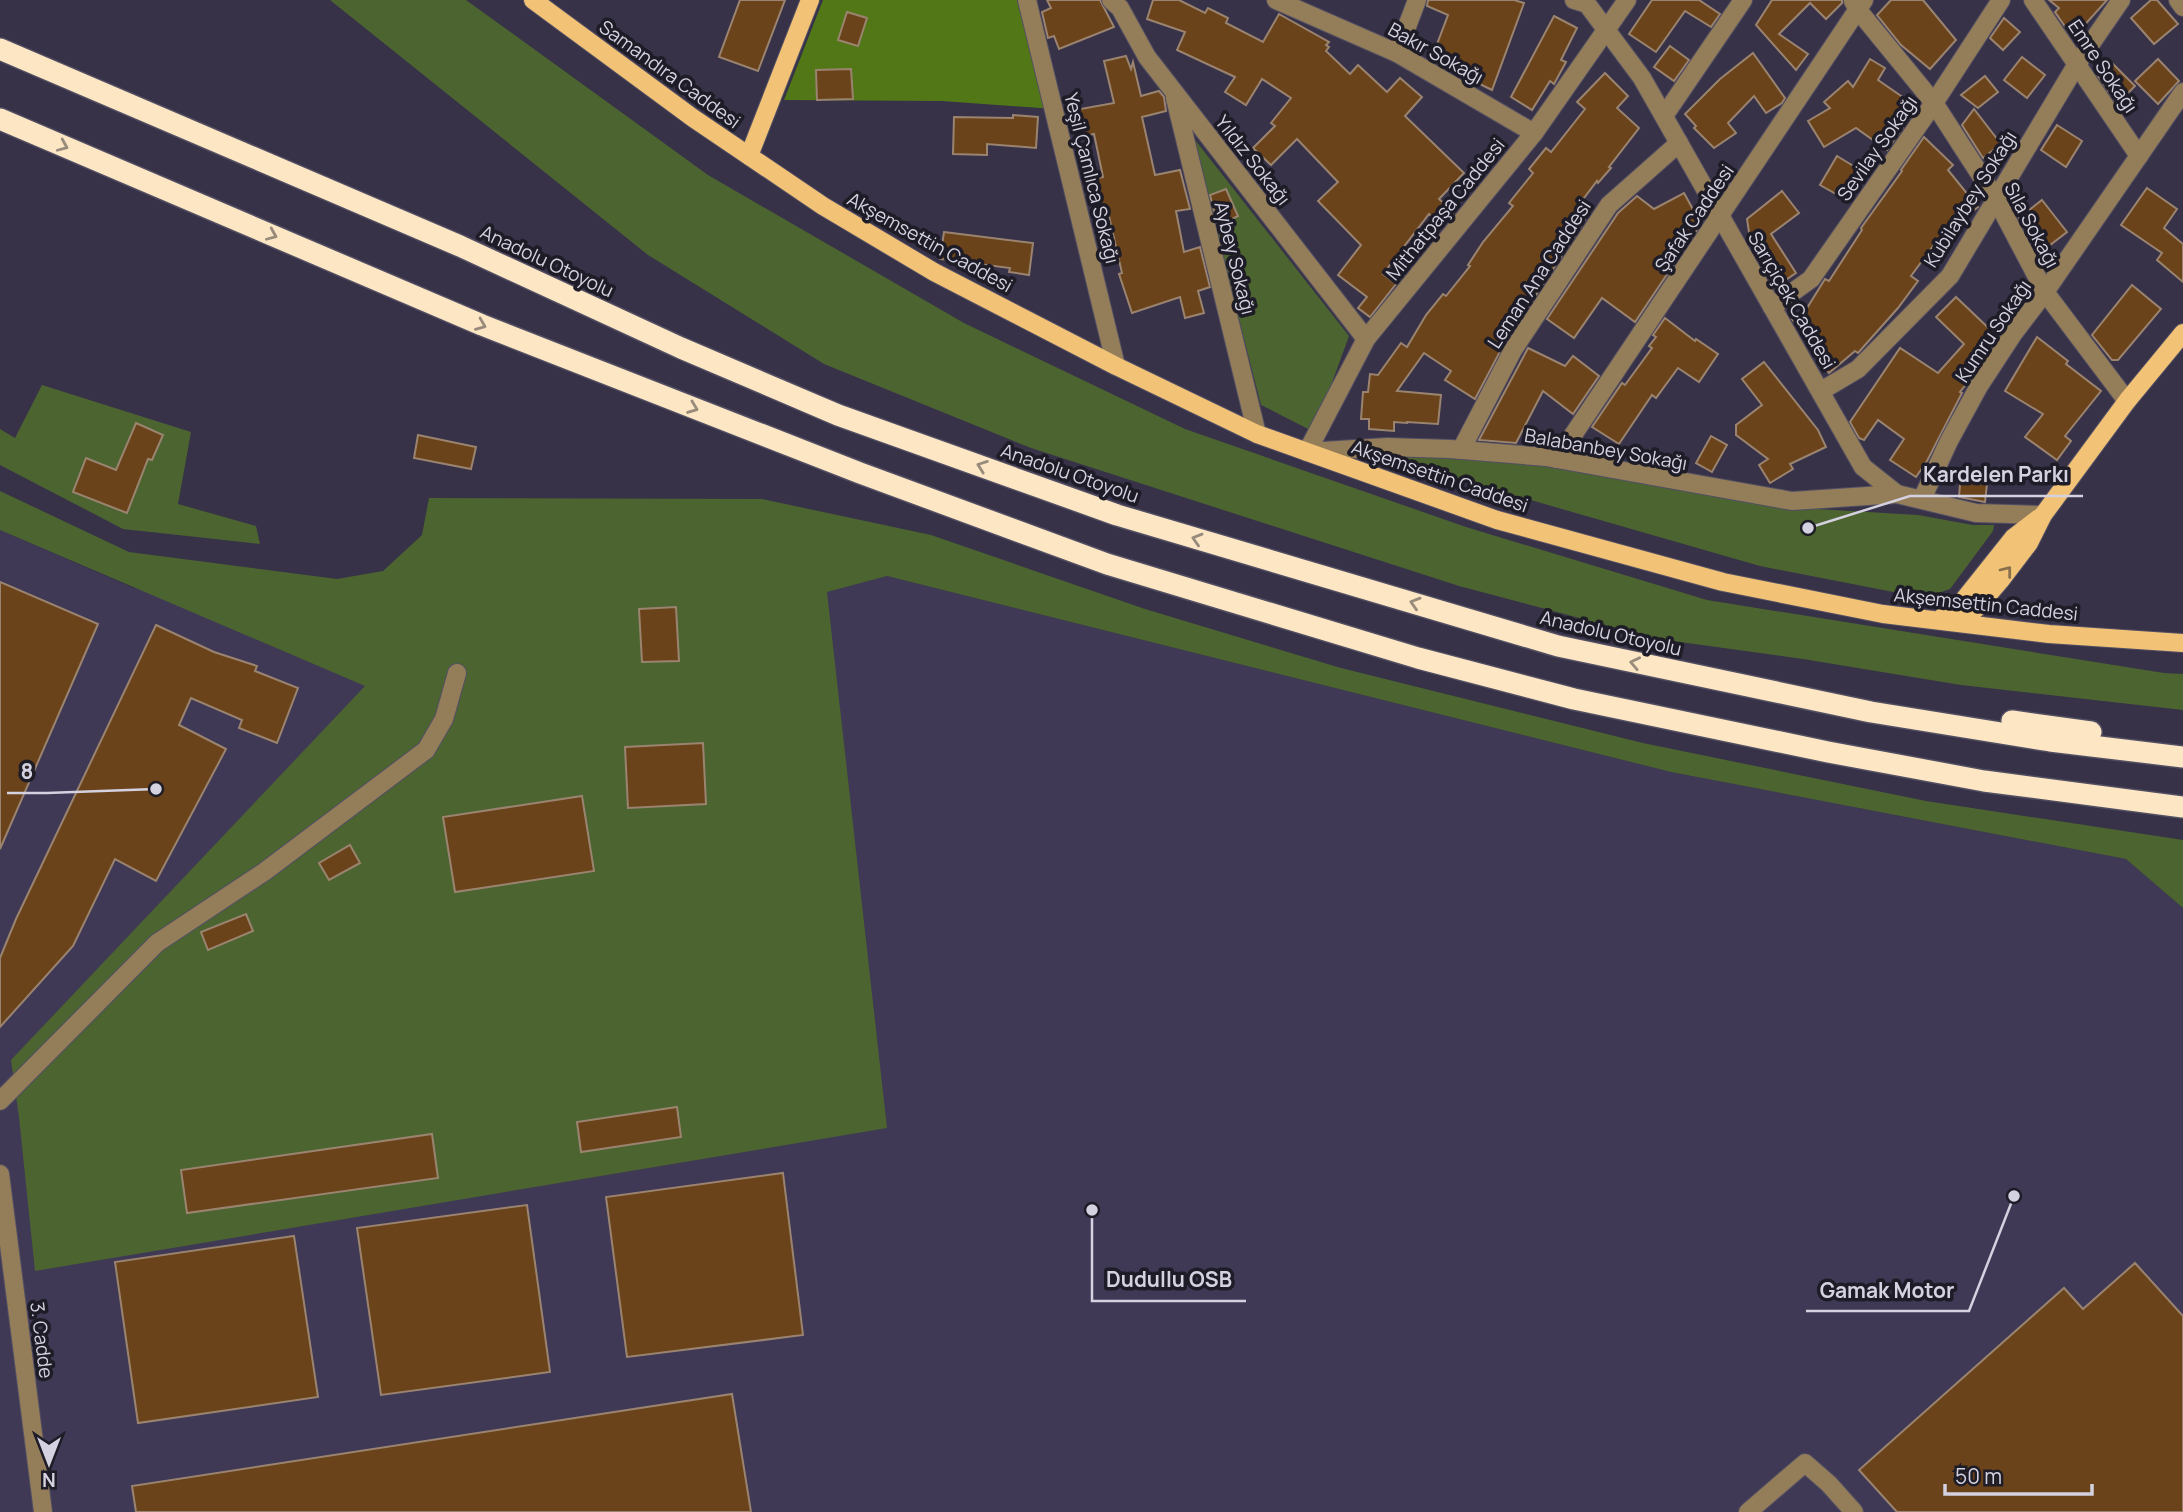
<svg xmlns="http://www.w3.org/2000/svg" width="2183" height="1512" viewBox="0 0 2183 1512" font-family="Manrope,sans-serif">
	<rect width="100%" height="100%" fill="#373248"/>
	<path fill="#3f3955" d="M0,530l133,58 694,4 60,-16 784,196 455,87 57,49v604h-2183z"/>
	<g fill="#4c6430">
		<path d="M330,0h136l242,175 256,148 221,106 281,98 241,73 457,73 19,1v36l-222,-25 -158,-26 -145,-20 -199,-53 -428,-138 -207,-84 -176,-109z"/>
		<path d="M1192,136l157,200 -35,96 -53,-27z"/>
		<path d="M42,385l149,47 -13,72 78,22 4,18 -137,-15 -123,-64v-36l15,9z"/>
		<path d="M1397,455l61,2 100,8 226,42 134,8 55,10h21l-1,6 -43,58 -26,9 -164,-32 -365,-105z"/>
		<path d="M0,491l129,61 208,27 46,-8 39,-36 7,-37 333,1 169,36 214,74 196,59 302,75 283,58 257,39v68l-57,-49 -455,-87 -784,-196 -60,16 60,536 -852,143 -16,-154 -8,-57 354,-374 -365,-156z"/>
	</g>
	<path fill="#517717" d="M823,0h210l22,109 -113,-8 -158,-1z"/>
	<g fill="#6b431b" stroke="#9a8470" stroke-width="2">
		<path d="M740,0h45l-27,71 -39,-14z"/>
		<path d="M1047,0h53l14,27 -55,22 -5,-13 -6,2 -6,-26 9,-4z"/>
		<path d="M1153,0h26l26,13 3,-5 20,10 -2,5 37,19 16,-28 50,28 -3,3 3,2 -3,4 24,23 8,-9 29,27 13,-14 22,19 -17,19 59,57 -25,26 15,13 -13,13 -12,-11 -46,60 13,10 -26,33 -12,-9 9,-11 -29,-22 23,-30 -43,-44 20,-19 -41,-43 -26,26 -18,-17 22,-22 -4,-3 20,-25 -29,-19 -16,26 -21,-13 10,-15 -58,-27 8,-18 -38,-13z"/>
		<path d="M1428,0h86l10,3 -32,87 -61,-30 17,-45 -21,-9z"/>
		<path d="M1652,0h47l21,14 -9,13 -26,-16 -29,41 -27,-18z"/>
		<path d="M1772,0h70v3l-16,16 -16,-16 -31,31 29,20 -12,16 -40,-45z"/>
		<path d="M1891,0h32l33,40 -26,29 -29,-24 -24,-30z"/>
		<path d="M2049,0h58l-34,38 -18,-26 4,-4z"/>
		<path d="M2151,0h6l21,24 -24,20 -23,-26z"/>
		<path d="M847,12l20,6 -9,28 -20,-6z"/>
		<path d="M1554,16l23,12 -16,32 5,2 -12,22 -4,-3 -18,29 -21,-13z"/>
		<path d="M2004,18l16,14 -17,18 -13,-12z"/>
		<path d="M1670,46l19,14 -15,21 -20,-14z"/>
		<path d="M1753,53l32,45 -3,5 -16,10 -12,-17 -26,27 8,10 -22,15 -20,-20 2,-2 -11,-12 35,-35z"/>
		<path d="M1126,56l5,13 2,-7 8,34 18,-5 5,6 2,14 -24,6 13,58 25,-5 10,39 -14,2 8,41 16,-5 10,40 -12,4 6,22 -19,5 -5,-21 -48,16 -13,-39 3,-1 -14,-61 -10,2 -8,-34 13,-3 -9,-43 -14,3 -5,-27 39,-7 -10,-42z"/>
		<path d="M2022,57l23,18 -18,23 -23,-18z"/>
		<path d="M1870,59l15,9 -7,12 39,27 -30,43 -31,-22 -32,19 -16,-26 22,-13 -6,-6 24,-21 5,6z"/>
		<path d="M2158,59l21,22 -21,23 -23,-23z"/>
		<path d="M2109,60l26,26 -18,18 -21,-31z"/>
		<path d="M851,69l2,30 -36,1 -1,-30z"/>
		<path d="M1605,73l23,23 -11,12 22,20 -30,39 2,1 -13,15 -1,-2 -22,29 10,10 -81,124 -29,55 -30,-19 6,-9 -27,-18 -27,38 44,4 -3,29 -31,-2v1l-13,-1v9l-25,-2v-10h-8l2,-27h5l2,-18 8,1 23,-32 6,4 19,-32 17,-21 3,2 24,-30 -2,-1 15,-23 30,-36 -4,-3 24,-30 -4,-4 17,-21 5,4 34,-43 -8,-7z"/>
		<path d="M1985,76l13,16 -20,16 -17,-13z"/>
		<path d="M1974,109l27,35 -18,14 -21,-33z"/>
		<path d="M1013,115l25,2 -2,31 -49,-4v11l-34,-1 1,-37 59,1z"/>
		<path d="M2057,125l25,16 -16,26 -25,-17z"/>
		<path d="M1924,137l29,28 -5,5 30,37 -39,31 -28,38 7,5 -20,27 -40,45 -3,-2 -26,22 -16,-19 3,-2 -24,-33 15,-11 18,-29 4,2 33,-51 -1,-2 41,-57 -1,-1z"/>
		<path d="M1837,156l23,14 -17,28 -23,-13z"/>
		<path d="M2147,188l30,21 -13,19 19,16v38l-26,-22 5,-7 -41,-28z"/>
		<path d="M1226,189l12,27 -20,10 -8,-31z"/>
		<path d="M1782,191l17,22 -28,21 25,39 -22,15 -13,-24 3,-2 -14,-23 -3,-20z"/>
		<path d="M1684,193l17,31 -13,19 -11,6 5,3 -47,70 -33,-24 -28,40 -27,-19 71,-106 19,-17 17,13z"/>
		<path d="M2042,200l25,32 -26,20 -13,-17 -9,-17z"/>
		<path d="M944,232l89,11 -4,32 -20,-3 1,-4 -70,-9z"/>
		<path d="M2132,285l29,24 -43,51h-6l-20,-25z"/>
		<path d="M1956,297l42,40 -30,45 -8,10 2,1 -35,68 -11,16 -26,-17 14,-21 -26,-19 -14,20 -5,-2 -9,-16 50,-74 38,25 26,-29 -28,-27z"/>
		<path d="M1665,318l30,23 1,-2 22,15 -19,28 -21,-14 -22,30 -4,-3 -33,49 -27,-17 30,-44 3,2 27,-37 -3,-2 7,-9 -3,-2z"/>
		<path d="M2037,337l31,24 -2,3 35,27 -36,45 6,5 -14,19 -32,-23 18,-23 -38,-23z"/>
		<path d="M1528,348l37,18 8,-10 26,20 -26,38 -30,-23 -27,52 -37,-3z"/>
		<path d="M1764,362l54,68 8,17 -36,17 3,5 -23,14 -11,-18 9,-6 -32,-24v-10l26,-20 -20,-26z"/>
		<path d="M136,423l27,12 -11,25 -4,-1 -21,54 -54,-21 13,-34 30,12z"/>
		<path d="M418,435l58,12 -5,22 -57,-11z"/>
		<path d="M1711,436l16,9 -15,27 -16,-9z"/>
		<path d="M1961,472l27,3 -3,27 -26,-5z"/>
		<path d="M0,582l98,42 -98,225z"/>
		<path d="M676,607l3,54 -37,1 -3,-53z"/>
		<path d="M156,625l58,27 43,14 -2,5 43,17 -21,55 -38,-15 3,-8 -51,-22 -12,27 47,24 -70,132 -41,-22 -42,87 -73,81v-69l16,-39z"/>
		<path d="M703,743l3,61 -78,4 -3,-61z"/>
		<path d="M582,796l12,75 -139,21 -12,-75z"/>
		<path d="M350,845l10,18 -31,17 -10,-17z"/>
		<path d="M246,914l7,17 -45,19 -7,-18z"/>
		<path d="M677,1107l4,30 -100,15 -4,-30z"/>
		<path d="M432,1134l6,44 -251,35 -6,-43z"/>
		<path d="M783,1173l20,162 -176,22 -21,-160z"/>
		<path d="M527,1205l23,167 -169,23 -24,-167z"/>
		<path d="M294,1236l24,161 -180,26 -23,-161z"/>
		<path d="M2135,1263l48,53v196h-286l-38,-42 205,-182 19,21z"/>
		<path d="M732,1394l19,118h-615l-4,-26z"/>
	</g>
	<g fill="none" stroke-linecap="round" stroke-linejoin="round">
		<g stroke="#534f63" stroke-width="20">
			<g id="minor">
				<path d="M1027,0l89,366"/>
				<path d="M1111,0l9,8 27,49 219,282"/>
				<path d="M1276,0l121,53 137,80"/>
				<path d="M1574,0l13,4 55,74 221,389 34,27 79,19 67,2"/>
				<path d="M2033,0l106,156"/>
				<path d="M2178,0l5,7"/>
				<path d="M1853,1l5,9 76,93 62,96 49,93 82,109"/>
				<path d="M1397,53l20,-53"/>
				<path d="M1175,98l82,336"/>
				<path d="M1664,116l79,-116"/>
				<path d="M1772,307l39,-28 123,-176 67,-103"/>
				<path d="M1821,391l37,-22 92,-93 127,-212 44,-64"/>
				<path d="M1461,450l52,-100 96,-145 70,-62"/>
				<path d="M1307,452l80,-5 63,2 96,8 246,44 105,-7"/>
				<path d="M1307,452l59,-113 168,-206 93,-133"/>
				<path d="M1557,459l307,-459"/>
				<path d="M1922,499l27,-58 30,-55 34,-52 32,-42 138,-200"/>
				<path d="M0,1101l157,-158 107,-71 162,-122 18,-31 13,-46"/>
				<path d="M0,1174l43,338"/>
				<path d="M1748,1512l57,-49 24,21 25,28"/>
			</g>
		</g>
		<g stroke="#534f63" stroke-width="20">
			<g id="major">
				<path d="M533,0l160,118 130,88 111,66 182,94 141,68 240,86 226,62 160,32 166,20 134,9"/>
				<path d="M749,156l61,-156"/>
				<path d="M1944,615l18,-13 51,-64 26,-20"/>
				<path d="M1948,618h9l19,-9 24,-28 29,-38 14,-28 84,-114 56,-68"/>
			</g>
		</g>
		<g stroke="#534f63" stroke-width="24">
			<g id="highway">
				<path d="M0,49l460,197 221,102 157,67 279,100 441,131 313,66 179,29 133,16"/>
				<path d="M0,119l482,206 378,148 247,91 311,94 156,41 254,53 156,29 199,26"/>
				<path d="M2012,721l79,11"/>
			</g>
		</g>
		<use href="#minor" stroke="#947d59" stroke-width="18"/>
		<use href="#major" stroke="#f2c377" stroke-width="18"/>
		<use href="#highway" stroke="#fce6c3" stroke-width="21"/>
	</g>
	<defs><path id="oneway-chevron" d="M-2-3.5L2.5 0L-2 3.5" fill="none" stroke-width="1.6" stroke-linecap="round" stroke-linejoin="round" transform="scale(1.75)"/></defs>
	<g stroke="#988b7c">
		<use href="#oneway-chevron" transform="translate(63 146) rotate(23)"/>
		<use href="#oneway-chevron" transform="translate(272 235) rotate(23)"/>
		<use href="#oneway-chevron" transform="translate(481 325) rotate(22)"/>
		<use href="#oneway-chevron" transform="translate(693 408) rotate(21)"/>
		<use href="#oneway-chevron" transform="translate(982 466) rotate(-160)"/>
		<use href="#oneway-chevron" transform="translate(1197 539) rotate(-163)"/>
		<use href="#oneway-chevron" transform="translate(1415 603) rotate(-163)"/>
		<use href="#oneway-chevron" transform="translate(1635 663) rotate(-168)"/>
	</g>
	<use stroke="#88704e" href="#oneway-chevron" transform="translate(2007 571) rotate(-52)"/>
	<g text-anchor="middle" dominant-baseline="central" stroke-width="7" stroke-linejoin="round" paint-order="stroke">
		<g font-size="19" fill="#d4d2e0" stroke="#1e1c26">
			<text transform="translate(1436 53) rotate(29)">Bakır Sokağı</text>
			<text transform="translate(2103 66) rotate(56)">Emre Sokağı</text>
			<text transform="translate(670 74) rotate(36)">Samandıra Caddesi</text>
			<text transform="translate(1877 148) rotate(-55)">Sevilay Sokağı</text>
			<text transform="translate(1253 160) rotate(52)">Yıldız Sokağı</text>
			<text transform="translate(1092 178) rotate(76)">Yeşil Çamlıca Sokağı</text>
			<text transform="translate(1970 199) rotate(-58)">Kubilaybey Sokağı</text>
			<text transform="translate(1445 209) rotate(-51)">Mithatpaşa Caddesi</text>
			<text transform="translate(1694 218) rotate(-56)">Şafak Caddesi</text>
			<text transform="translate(2032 225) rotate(62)">Sıla Sokağı</text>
			<text transform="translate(930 242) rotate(29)">Akşemsettin Caddesi</text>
			<text transform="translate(1235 258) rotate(76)">Aybey Sokağı</text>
			<text transform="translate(547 261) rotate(25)">Anadolu Otoyolu</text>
			<text transform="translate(1539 274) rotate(-57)">Leman Ana Caddesi</text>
			<text transform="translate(1792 300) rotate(60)">Sarıçiçek Caddesi</text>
			<text transform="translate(1993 331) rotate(-56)">Kumru Sokağı</text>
			<text transform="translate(1606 449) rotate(10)">Balabanbey Sokağı</text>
			<text transform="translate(1070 473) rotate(19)">Anadolu Otoyolu</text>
			<text transform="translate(1440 476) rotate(19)">Akşemsettin Caddesi</text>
			<text transform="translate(1986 604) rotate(6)">Akşemsettin Caddesi</text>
			<text transform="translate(1611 633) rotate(13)">Anadolu Otoyolu</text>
			<text transform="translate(42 1340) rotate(83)">3. Cadde</text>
		</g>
	</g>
	<path fill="none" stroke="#d4d2e0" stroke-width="2.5" d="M1808 528L1910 496H2083M156 789L47 793H7M1092 1210L1092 1301H1246M2014 1196L1969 1311H1806"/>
	<g fill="#d4d2e0" stroke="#1e1c26" stroke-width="2.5">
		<circle cx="1808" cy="528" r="7"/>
		<circle cx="156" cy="789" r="7"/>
		<circle cx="1092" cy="1210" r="7"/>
		<circle cx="2014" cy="1196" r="7"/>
	</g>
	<g font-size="21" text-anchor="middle" font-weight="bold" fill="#d4d2e0" stroke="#1e1c26" stroke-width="7" stroke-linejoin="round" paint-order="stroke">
		<text x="1996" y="482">Kardelen Parkı</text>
		<text x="27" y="779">8</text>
		<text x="1169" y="1287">Dudullu OSB</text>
		<text x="1887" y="1298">Gamak Motor</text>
	</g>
	<g transform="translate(49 1463) rotate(180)" stroke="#1e1c26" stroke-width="5" paint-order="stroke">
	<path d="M0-5L12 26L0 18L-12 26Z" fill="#d4d2e0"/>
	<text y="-10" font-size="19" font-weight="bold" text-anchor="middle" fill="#d4d2e0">N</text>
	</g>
	<path d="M1945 1484v10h147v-10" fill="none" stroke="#d4d2e0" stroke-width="3.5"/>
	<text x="1955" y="1484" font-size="21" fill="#d4d2e0" stroke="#1e1c26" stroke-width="5" paint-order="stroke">50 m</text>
</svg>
